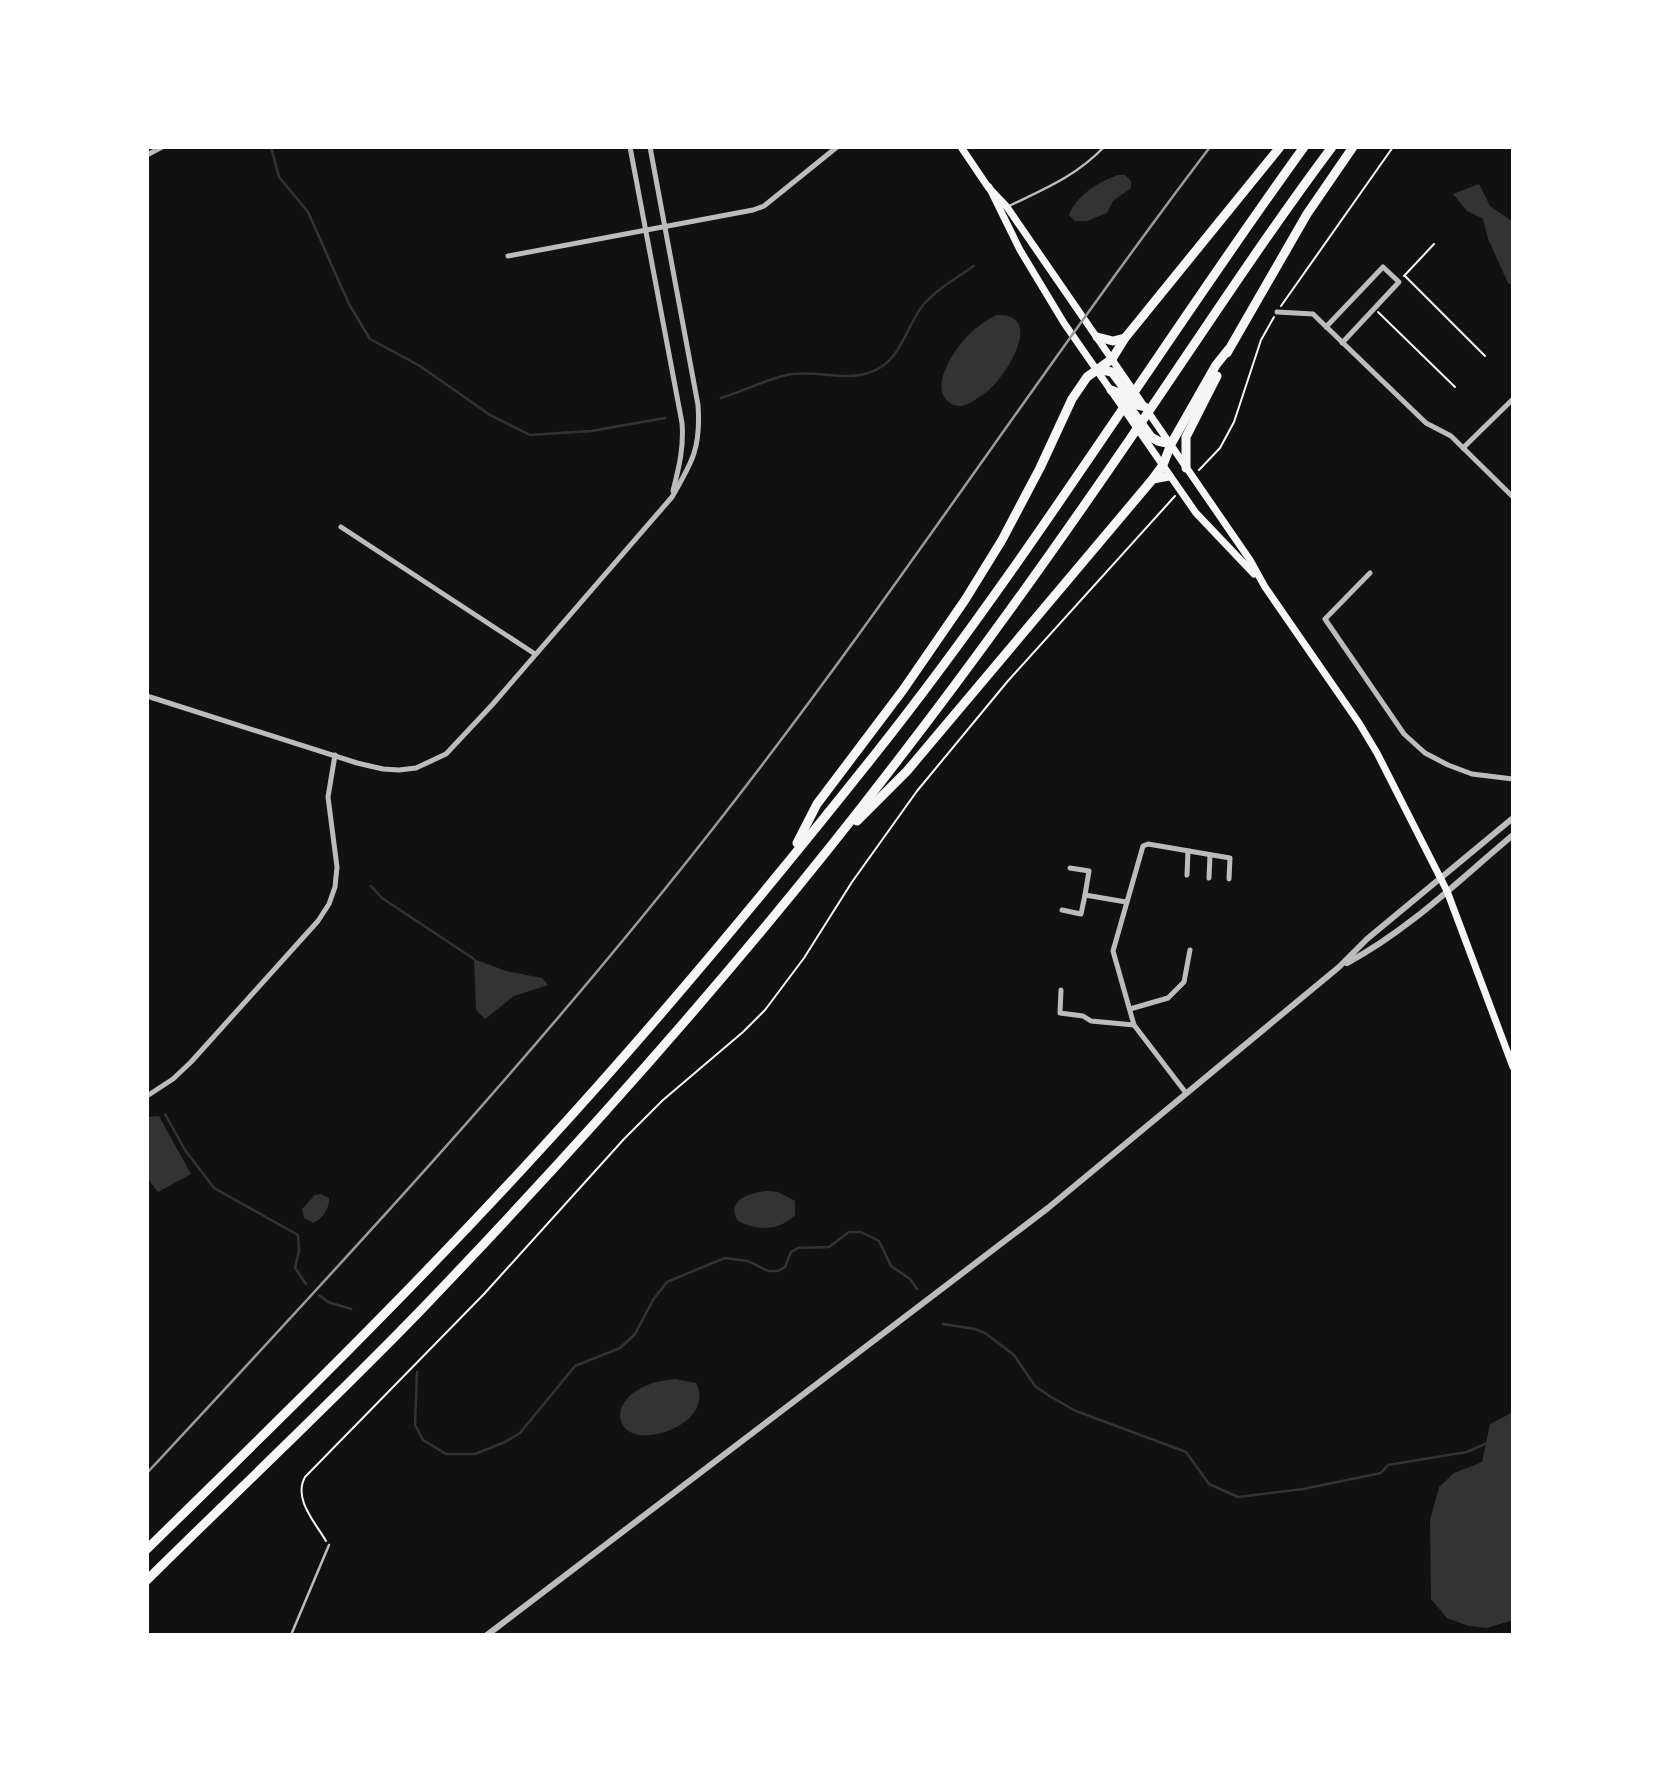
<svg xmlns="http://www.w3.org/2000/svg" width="1660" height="1782" viewBox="0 0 1660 1782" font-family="Spectral,serif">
	<rect width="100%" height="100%" fill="#111"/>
	<g fill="#333">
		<path d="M1118,175h7l6,6v7l-18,13 -6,12 -20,8h-12l-6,-6c8,-20 29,-33 49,-40z"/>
		<path d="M1479,184l11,22 23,16v64l-5,-3 -20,-44 -5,-20 -16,-8 -14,-17z"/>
		<path d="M997,315c50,-2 7,66 -13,79 -6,3 -13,10 -19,11 -4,2 -12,1 -15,-2 -21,-14 2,-49 13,-62 9,-11 21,-20 34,-26z"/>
		<path d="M474,959l32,12 36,7 6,7 -34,11 -29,23 -9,-9z"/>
		<path d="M159,1116l32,58 -33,18 -11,-14v-61z"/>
		<path d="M766,1191l12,1 17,9v14c-15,16 -39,16 -57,6 -13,-21 12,-28 28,-30z"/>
		<path d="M321,1194l8,4c1,10 -7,21 -16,25l-9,-5 -2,-9 13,-14z"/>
		<path d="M675,1379l21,4c16,32 -28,55 -56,52 -19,-2 -26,-21 -14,-35 13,-15 30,-19 49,-21z"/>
		<path d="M1513,1412v208l-26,8 -18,-2 -22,-8 -16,-19 -1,-79 9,-33 15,-14 28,-11 8,-38z"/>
	</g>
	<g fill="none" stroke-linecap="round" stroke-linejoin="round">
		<g stroke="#333" stroke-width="2.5">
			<path d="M271,147l8,30 29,35 41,92 21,35 50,27 70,49 40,20 61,-4 74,-13"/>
			<path d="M721,398c22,-7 44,-18 66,-23 32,-7 65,11 94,-8 21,-13 27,-43 42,-62 14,-16 33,-27 51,-39"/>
			<path d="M371,886l11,12 92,61"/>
			<path d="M165,1114l20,36 29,38 84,47 1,16 -4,17 11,16"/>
			<path d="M319,1295l9,7 23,7"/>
			<path d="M943,1324l32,5 10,4 29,22 21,31 16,11 25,14 110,41 23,32 29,13 65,-8 78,-16 7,-8 79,-13 20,-9"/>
			<path d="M417,1372l-2,53 8,15 23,14h29l30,-12 15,-9 55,-67 45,-18 15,-14 18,-34 14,-18 43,-18 15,-6 23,3 20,10h10l7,-4 6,-15 7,-4 31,-1 20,-15h12l18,9 12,25 19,13 7,10"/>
		</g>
		<g stroke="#f5f5f5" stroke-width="2">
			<path d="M1404,276l30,-32"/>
			<path d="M1405,276l80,80"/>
			<path d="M1281,306l112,-159"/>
			<path d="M1378,312l77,75"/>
			<path d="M1199,470l21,-22 14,-26 27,-82 13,-23"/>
			<path d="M326,1541c-11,-19 -33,-42 -21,-64l179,-183 140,-155 39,-39 80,-68 22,-22 39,-52 48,-76 65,-91 90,-109 168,-186"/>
		</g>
		<g stroke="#bcbcbc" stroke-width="2.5">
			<path d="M1007,207c37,-18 68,-30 97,-60"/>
			<path d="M291,1635l38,-90"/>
		</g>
		<g stroke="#bcbcbc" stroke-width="5">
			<path d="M630,147l52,276c2,25 -3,44 -9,68"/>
			<path d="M147,155l15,-8"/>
			<path d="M508,256l245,-46 11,-4 73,-59"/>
			<path d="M1277,312l36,2 113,109 25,13 62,61"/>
			<path d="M1326,327l57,-60 16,15 -57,61"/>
			<path d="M1463,448l50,-49"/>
			<path d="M341,527l194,127"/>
			<path d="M1370,573l-45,46 79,115 21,19 23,12 24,9 41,5"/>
			<path d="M147,696l210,67 26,6 16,1 17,-2 30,-14 46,-49 180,-208c21,-36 29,-50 26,-92l-48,-258"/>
			<path d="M1070,868l19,3 -4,24 41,7"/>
			<path d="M1187,875l1,-24"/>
			<path d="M1209,878l1,-23"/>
			<path d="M1062,910l19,4 4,-19"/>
			<path d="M1061,990l-1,23 23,3 8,5 43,4"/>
			<path d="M1130,1009l38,-11 16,-16 6,-32"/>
			<path d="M1186,1093l-52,-68 -21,-74 30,-105 5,-2 82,14 -1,21"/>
			<path d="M147,1096l26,-17 18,-17 127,-141 11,-17 6,-17 2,-20 -9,-70 7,-42"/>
		</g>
		<g stroke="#bcbcbc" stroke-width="6">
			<path d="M1347,963c62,-33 112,-83 166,-128"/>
			<path d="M487,1635l561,-427 291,-241 28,-28 146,-121"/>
		</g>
		<g stroke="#f5f5f5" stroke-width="7">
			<path d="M961,147l27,40 19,20 243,353 15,27 94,136 18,30 70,138 66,176"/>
			<path d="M989,187l31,63 44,73 132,190 58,61"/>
		</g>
		<g stroke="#f5f5f5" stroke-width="9">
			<path d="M1097,337l16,4 12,-3"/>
			<path d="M1227,353l80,-139 46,-67"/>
			<path d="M1097,369l15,3 25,33 8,2"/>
			<path d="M1111,390l8,3 32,44 7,4 13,3"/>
			<path d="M1186,468v-31l31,-61"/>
			<path d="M1153,479l16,-3"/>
			<path d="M857,821l50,-50 245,-291 11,-15 8,-21 45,-79 12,-15"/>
			<path d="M797,843l20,-39 86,-114 62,-90 37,-60 38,-72 32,-69 15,-22 25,-18 13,-21 155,-191"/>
			<path d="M147,1549c133,-130 266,-260 392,-398 118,-128 229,-262 337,-398 154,-194 283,-406 428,-606"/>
			<path d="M147,1580c91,-90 185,-178 274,-270 164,-171 322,-348 467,-537 84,-108 164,-220 242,-334 67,-98 131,-197 202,-292"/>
		</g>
		<path stroke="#9a9a9a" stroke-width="2.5" d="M147,1473c198,-213 396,-426 575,-656 170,-218 321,-450 488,-670"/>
	</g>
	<rect width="1660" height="1782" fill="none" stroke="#ffffff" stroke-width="298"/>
</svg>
